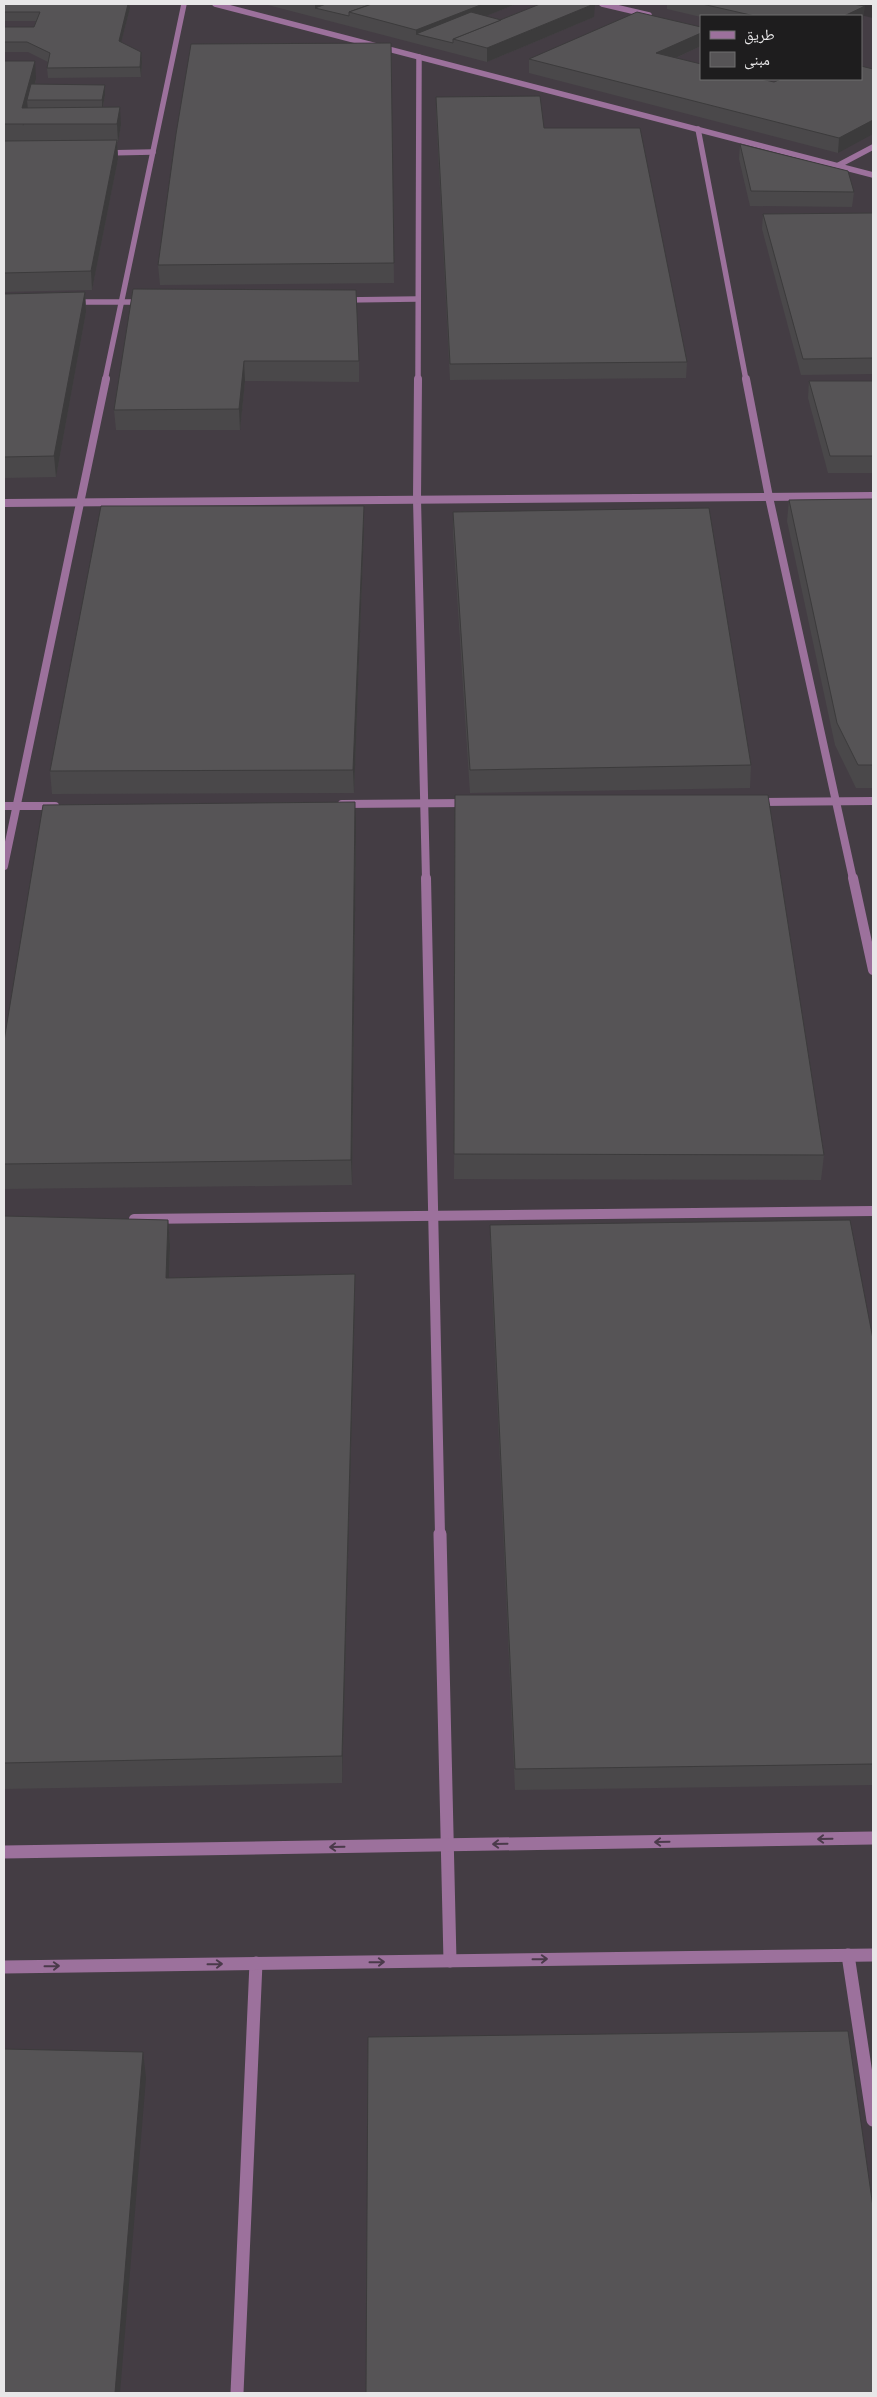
<svg xmlns="http://www.w3.org/2000/svg" width="877" height="2397" viewBox="0 0 877 2397" font-family="'Open Sans','Noto Naskh Arabic',sans-serif">
	<rect width="100%" height="100%" fill="#383538"/>
	<path fill="#443d44" fill-rule="evenodd" d="M4,4h809l60,14v2375h-869zM701,16h160v63h-160z"/>
	<g fill="none" stroke-linecap="round" stroke-linejoin="round">
		<g stroke="#9c719c" stroke-width="5.5">
			<path d="M215,4l658,171"/>
			<path d="M602,4l47,11"/>
			<path d="M698,129l48,251"/>
			<path d="M104,153l49,-1"/>
			<path d="M837,166l36,-19"/>
			<path d="M343,300l74,-1"/>
			<path d="M73,302h70"/>
			<path d="M105,380l79,-376"/>
			<path d="M418,380l1,-323"/>
		</g>
		<g stroke="#9c719c" stroke-width="8">
			<path d="M418,379l-1,120 9,380"/>
			<path d="M746,379l23,118 84,382"/>
			<path d="M4,503l869,-7"/>
			<path d="M757,802l116,-1"/>
			<path d="M342,804l125,-1"/>
			<path d="M4,806h51"/>
			<path d="M4,866l102,-487"/>
		</g>
		<g stroke="#9c719c" stroke-width="10">
			<path d="M426,878l14,657"/>
			<path d="M853,878l20,92"/>
			<path d="M134,1219l739,-8"/>
		</g>
		<g stroke="#9c719c" stroke-width="13">
			<path d="M440,1534l10,427"/>
			<path d="M848,1955l25,165"/>
			<path d="M237,2393l19,-430"/>
		</g>
		<g stroke="#9c719c" stroke-width="13">
			<path d="M4,1852l869,-14"/>
			<path d="M4,1967l869,-12"/>
		</g>
	</g>
	<g fill="#4a484a">
		<path d="M4,4l126,4 -9,35 20,9 1,10 -1,15 -93,1 -1,-10 1,-6 -20,-10h-24v-25h30l2,-6h-32z"/>
		<path d="M264,4h252l-30,12 15,4 93,-3 -107,45z"/>
		<path d="M667,4h186l10,16 -2,1v-5h-160v1l-34,-8z"/>
		<path d="M391,43l3,240 -234,2 -2,-20z"/>
		<path d="M701,46l-25,12 98,24 87,-3 -23,74 -309,-80v-14z"/>
		<path d="M4,61l32,18 -1,5 70,11 -2,12 18,18 -3,17h-1l1,17 -26,131 -88,2z"/>
		<path d="M436,97l108,31 143,234 -1,16 -236,2 -14,-268z"/>
		<path d="M740,144l114,48 -2,15 -102,-1 -11,-47z"/>
		<path d="M873,148v14h-1z"/>
		<path d="M873,213v161l-72,1 -39,-146 1,-15z"/>
		<path d="M133,289l226,72v21l-114,-1 -5,49h-124l-2,-20z"/>
		<path d="M85,292l1,20 -30,165 -52,1v-184z"/>
		<path d="M809,381h64v92h-45l-20,-75z"/>
		<path d="M873,499v289h-17l-21,-43 -48,-224 2,-21z"/>
		<path d="M364,506v21l-10,266 -302,1 -2,-23z"/>
		<path d="M453,512l298,253 -1,23 -280,5 -17,-260z"/>
		<path d="M455,795l369,360 -3,25 -367,-1z"/>
		<path d="M356,825l-4,360 -348,4v-148z"/>
		<path d="M4,1216l164,4 2,25 -1,33 186,-4v25l-13,484 -338,6z"/>
		<path d="M490,1225l383,114v446l-358,5 -25,-545z"/>
	</g>
	<g fill="#3c3b3c">
		<path d="M128,4h1l1,4 -11,43v-10z"/>
		<path d="M315,4h37l-37,4z"/>
		<path d="M483,4h33l-85,34 -15,-4v-4z"/>
		<path d="M595,4l-1,13 -107,45v-14z"/>
		<path d="M865,6l-2,14 -2,1v-5h-17z"/>
		<path d="M701,33v13l-45,21v-14z"/>
		<path d="M141,52l1,10 -1,15 -1,-10z"/>
		<path d="M35,61l1,18 -6,21h-3l1,10 -5,16 -1,-18z"/>
		<path d="M105,85v10l-3,16v-11z"/>
		<path d="M120,107l1,18 -3,17 -1,-18z"/>
		<path d="M873,120v14l-35,19 1,-15z"/>
		<path d="M117,140l1,19 -26,131 -1,-19z"/>
		<path d="M85,292l1,20 -30,165 -2,-21z"/>
		<path d="M244,361l1,20 -5,49 -1,-21z"/>
		<path d="M364,506v21l-10,266 -1,-23z"/>
		<path d="M355,802l1,23 -4,360 -1,-25z"/>
		<path d="M168,1220l2,25 -2,58 -2,-25z"/>
		<path d="M355,1274v25l-13,484v-27z"/>
		<path d="M143,2052l3,26 -26,315h-5z"/>
	</g>
	<g fill="#565456" stroke="#3c3b3c">
		<path d="M4,4h124l-9,37 22,11 -1,15 -93,1 3,-15 -23,-11h-23v-15h30l6,-15h-36z"/>
		<path d="M326,4h46l-23,8v4l-34,-8z"/>
		<path d="M372,4h111l-67,26 -67,-18z"/>
		<path d="M540,4h54l-107,44 -34,-9z"/>
		<path d="M702,4h151l12,2 -21,10h-89z"/>
		<path d="M471,12l30,8 -48,19v4l-37,-9z"/>
		<path d="M637,12l64,15v6l-45,20 45,11v15h60l13,3 7,-3h80v-13l12,3v51l-34,18 -310,-79z"/>
		<path d="M391,43l3,220 -236,2 18,-131 15,-90z"/>
		<path d="M4,61h31l-13,47 98,-1 -3,17h-113z"/>
		<path d="M31,84l74,1 -3,15h-75z"/>
		<path d="M540,96l4,32h96l47,234 -237,2 -14,-267z"/>
		<path d="M117,140l-26,131 -87,2v-132z"/>
		<path d="M740,144l108,27 6,21 -103,-1z"/>
		<path d="M873,213v145l-70,1 -40,-145z"/>
		<path d="M133,289l223,1 3,71h-115l-5,48 -125,1z"/>
		<path d="M85,292l-31,164 -50,1v-163z"/>
		<path d="M809,381h64v75h-43z"/>
		<path d="M873,499v266h-15l-21,-42 -48,-223z"/>
		<path d="M101,506h263l-11,264 -303,1z"/>
		<path d="M709,508l42,257 -281,5 -17,-258z"/>
		<path d="M455,795h313l56,360 -370,-1z"/>
		<path d="M355,802l-4,358 -347,4v-123l39,-236z"/>
		<path d="M4,1216l164,4 -2,58 189,-4 -13,482 -338,7z"/>
		<path d="M850,1220l23,119v425l-358,5 -25,-544z"/>
		<path d="M848,2031l25,176v186h-507l2,-356z"/>
		<path d="M4,2049l139,3 -28,341h-111z"/>
	</g>
	<defs><path id="oneway-shaft" d="M-6 0H5M1.5-3L5.5 0L1.5 3" fill="none" stroke-width="1.6" stroke-linecap="round" stroke-linejoin="round" transform="scale(1.25)"/></defs>
	<g stroke="#4a3a4a">
		<use href="#oneway-shaft" transform="translate(825 1839) rotate(179)"/>
		<use href="#oneway-shaft" transform="translate(662 1842) rotate(179)"/>
		<use href="#oneway-shaft" transform="translate(500 1844) rotate(179)"/>
		<use href="#oneway-shaft" transform="translate(337 1847) rotate(179)"/>
		<use href="#oneway-shaft" transform="translate(540 1959) rotate(-1)"/>
		<use href="#oneway-shaft" transform="translate(377 1962) rotate(-1)"/>
		<use href="#oneway-shaft" transform="translate(215 1964) rotate(-1)"/>
		<use href="#oneway-shaft" transform="translate(52 1966) rotate(-1)"/>
	</g>
	<rect width="877" height="2397" fill="none" stroke="#e8e7e8" stroke-width="10"/>
	<rect x="700" y="15" width="162" height="65" fill="#1e1d1e" stroke="#6f6e6f"/>
	<rect x="710" y="31" width="25" height="8" fill="#9c719c" stroke="#6f6e6f"/>
	<text x="744" y="40" font-size="15" fill="#e8e7e8">طريق</text>
	<rect x="710" y="52" width="25" height="15" fill="#565456" stroke="#6f6e6f"/>
	<text x="744" y="65" font-size="15" fill="#e8e7e8">مبنى</text>
</svg>
